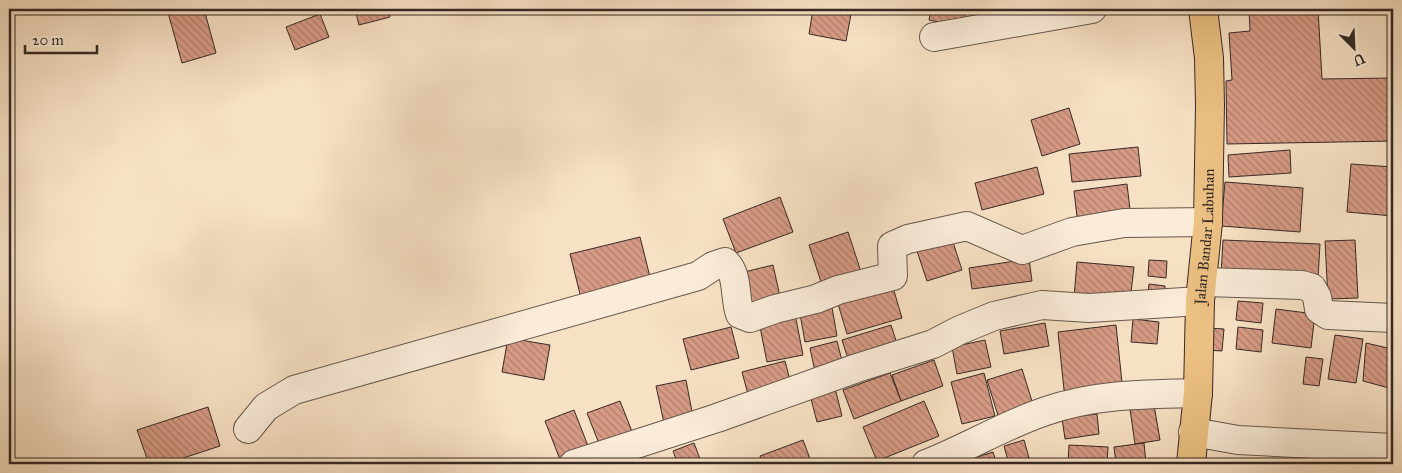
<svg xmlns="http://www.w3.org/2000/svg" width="1402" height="473" viewBox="0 0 1402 473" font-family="'IM FELL Great Primer',serif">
	<defs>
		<pattern id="building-back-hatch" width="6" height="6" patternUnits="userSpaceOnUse" patternTransform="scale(1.25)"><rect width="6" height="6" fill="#d79b85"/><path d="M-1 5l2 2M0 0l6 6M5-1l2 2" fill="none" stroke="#af7e6d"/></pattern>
	</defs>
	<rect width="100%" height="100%" fill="#f7e1c4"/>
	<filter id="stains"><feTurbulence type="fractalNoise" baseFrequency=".004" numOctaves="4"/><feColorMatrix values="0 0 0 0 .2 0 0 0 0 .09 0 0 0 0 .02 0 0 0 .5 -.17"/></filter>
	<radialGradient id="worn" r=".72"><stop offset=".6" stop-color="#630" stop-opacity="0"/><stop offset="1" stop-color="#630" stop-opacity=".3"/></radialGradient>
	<g fill="url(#building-back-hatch)" stroke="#362925">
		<path d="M167,9h37l12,44 -34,10z"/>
		<path d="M355,9h33l2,8 -31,8z"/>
		<path d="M813,9h39l-6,32 -37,-7z"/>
		<path d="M931,9h35l-3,18 -34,-7z"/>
		<path d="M1249,9h69l4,70 71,-1v63l-166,3 -1,-63 6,-1 -3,-47 21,-2z"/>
		<path d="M320,14l9,23 -34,13 -9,-23z"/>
		<path d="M1069,108l11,36 -38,12 -11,-36z"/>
		<path d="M1138,147l3,29 -69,6 -3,-28z"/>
		<path d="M1290,150l1,23 -62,4 -1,-22z"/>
		<path d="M1351,164l42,3v49l-46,-4z"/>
		<path d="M1037,167l7,27 -62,16 -7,-27z"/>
		<path d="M1225,182l78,6 -3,44 -79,-6z"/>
		<path d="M1127,184l4,34 -53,7 -4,-34z"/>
		<path d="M780,197l13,35 -57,21 -13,-34z"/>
		<path d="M848,232l15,46 -39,13 -15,-46z"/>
		<path d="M640,237l12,48 -70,17 -12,-48z"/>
		<path d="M952,239l10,31 -35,11 -10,-30z"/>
		<path d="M1223,240l97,4 -2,35 -97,-4z"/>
		<path d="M1355,240l3,58 -30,1 -3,-58z"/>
		<path d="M1029,259l3,22 -60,8 -3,-21z"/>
		<path d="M1149,260l18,1 -1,17 -18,-2z"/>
		<path d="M1077,262l57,5 -4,34 -56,-4z"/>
		<path d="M773,265l8,36 -36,9 -9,-36z"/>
		<path d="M891,281l11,37 -55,16 -11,-37z"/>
		<path d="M1149,284l16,2 -1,17 -17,-1z"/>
		<path d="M1238,301l25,2 -2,20 -25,-3z"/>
		<path d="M831,302l6,34 -32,6 -6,-34z"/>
		<path d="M794,309l9,46 -36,7 -9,-45z"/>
		<path d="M1276,309l39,5 -4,34 -39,-5z"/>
		<path d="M1133,319l26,3 -2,22 -26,-2z"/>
		<path d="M1045,323l4,23 -45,8 -4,-23z"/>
		<path d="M891,325l8,25 -49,15 -8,-25z"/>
		<path d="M1116,325l7,67 -58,7 -7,-67z"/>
		<path d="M731,327l8,31 -48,12 -8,-31z"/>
		<path d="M1238,327l25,3 -2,22 -25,-3z"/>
		<path d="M1207,328l17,1 -2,22 -17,-1z"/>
		<path d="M1335,335l28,4 -7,44 -28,-4z"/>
		<path d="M508,338l42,7 -6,35 -42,-8z"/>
		<path d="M985,340l6,27 -34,7 -5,-27z"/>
		<path d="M837,341l6,24 -28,7 -5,-24z"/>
		<path d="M1366,343l26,6 -3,39 -26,-7z"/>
		<path d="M1306,357l17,2 -4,27 -16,-2z"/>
		<path d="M934,360l9,26 -42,15 -9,-26z"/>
		<path d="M785,361l7,27 -43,10 -7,-26z"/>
		<path d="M1022,369l13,42 -35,11 -13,-42z"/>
		<path d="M890,373l11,28 -47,18 -11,-29z"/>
		<path d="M984,373l11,43 -33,8 -11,-42z"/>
		<path d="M686,380l7,37 -29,6 -8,-37z"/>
		<path d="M835,388l7,28 -25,6 -7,-27z"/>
		<path d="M620,401l13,33 -33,12 -13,-33z"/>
		<path d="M924,401l15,35 -62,25 -14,-34z"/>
		<path d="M1154,405l6,35 -25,4 -5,-35z"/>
		<path d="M208,407l12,39 -55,18h-16l-12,-34z"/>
		<path d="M574,410l16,41 -29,11 -16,-41z"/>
		<path d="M1097,414l2,20 -34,5 -3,-21z"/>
		<path d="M803,440l9,24h-49l-3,-8z"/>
		<path d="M1024,440l5,18 -20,6 -5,-18z"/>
		<path d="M694,443l8,21h-24l-5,-13z"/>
		<path d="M1144,443l2,21h-30l-2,-17z"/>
		<path d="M1069,445l39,2 -1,17h-39z"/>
		<path d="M993,452l4,12h-42z"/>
		<path d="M1363,453l30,4v7h-32z"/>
	</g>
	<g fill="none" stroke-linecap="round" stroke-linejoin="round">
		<g stroke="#66574d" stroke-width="30">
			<g id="minor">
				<path d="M934,37l158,-28"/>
				<path d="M1203,282l99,3 10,3 5,9 2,12 9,6 65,3"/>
				<path d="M248,429l18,-22 28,-17 404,-114 15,-10 12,-4c14,12 9,36 15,52l10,4 25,-9 41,-10 22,-9 55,-14 -1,-30 16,-7 59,-13 55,24 50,-18 52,-9 84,-1"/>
				<path d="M1193,432l45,8 155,8"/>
				<path d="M574,464l143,-46 140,-50 76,-24 27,-14 34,-14 48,-11 47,3 111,-7"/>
				<path d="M926,464c41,-16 78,-39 120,-53 49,-17 100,-17 152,-18"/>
			</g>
		</g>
		<g stroke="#362925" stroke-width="30">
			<g id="major">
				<path id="s1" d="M1191,464l7,-71 2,-92 8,-79 2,-117 -1,-47 -6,-49"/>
			</g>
		</g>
		<use href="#minor" stroke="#faecd9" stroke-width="28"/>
		<use href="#major" stroke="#ecc082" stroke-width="28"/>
	</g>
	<g text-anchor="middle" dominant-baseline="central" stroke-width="4" stroke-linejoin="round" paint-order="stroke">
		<g font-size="15" fill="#362925" stroke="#faecd9">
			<text stroke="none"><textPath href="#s1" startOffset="228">Jalan Bandar Labuhan</textPath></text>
		</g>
	</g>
	<rect width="1402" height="473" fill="none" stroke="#f7e1c4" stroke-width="30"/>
	<rect x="10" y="10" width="1382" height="453" fill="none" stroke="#362925" stroke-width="2.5"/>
	<rect x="15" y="15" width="1372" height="443" fill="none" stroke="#362925"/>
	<g transform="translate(1354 48) rotate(156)" stroke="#faecd9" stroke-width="4" paint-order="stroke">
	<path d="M0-4L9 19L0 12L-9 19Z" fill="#362925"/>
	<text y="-8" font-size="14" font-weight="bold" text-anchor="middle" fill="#362925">U</text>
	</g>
	<path d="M25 45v8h72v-8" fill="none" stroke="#362925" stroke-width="2.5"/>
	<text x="32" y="45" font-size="15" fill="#362925" stroke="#faecd9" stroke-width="4" paint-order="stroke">20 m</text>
	<rect width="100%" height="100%" filter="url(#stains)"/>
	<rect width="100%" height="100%" fill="url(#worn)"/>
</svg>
